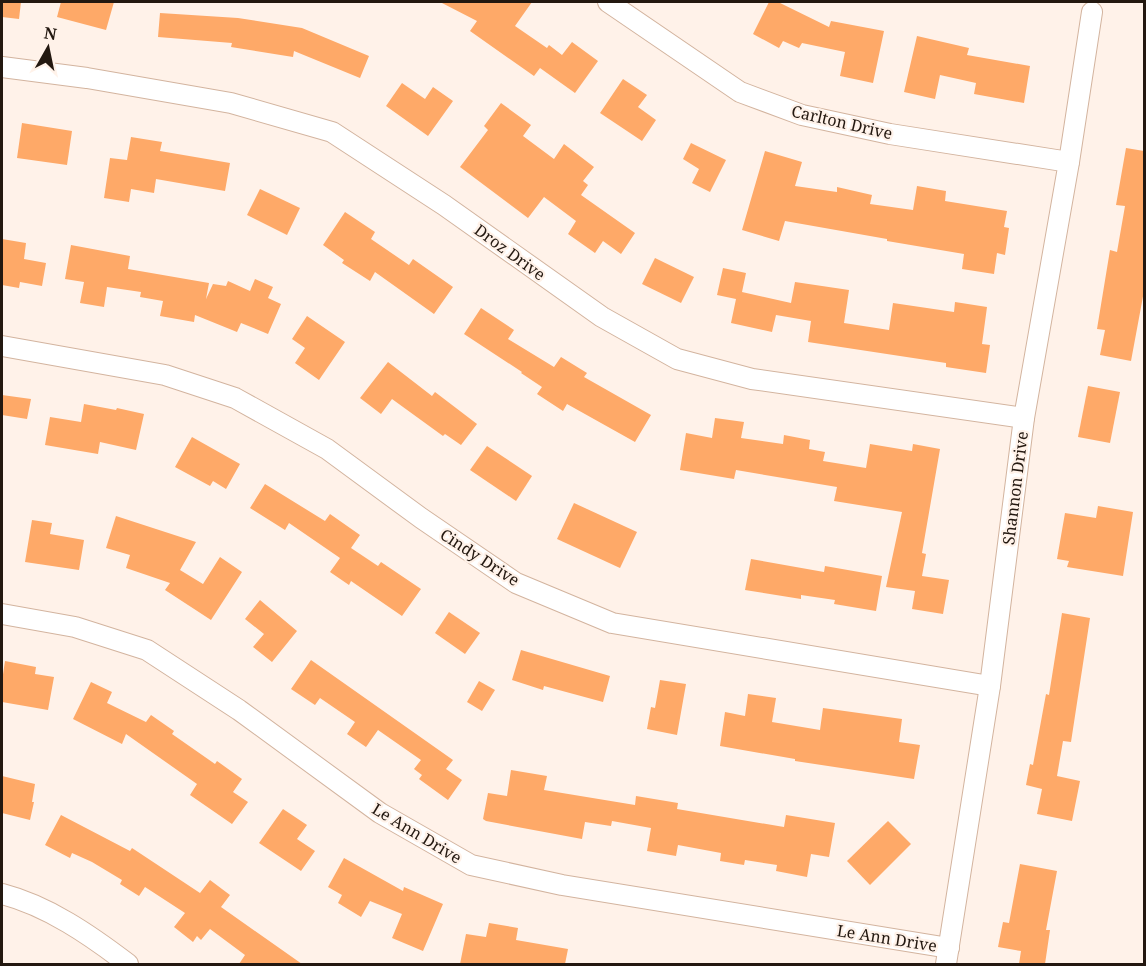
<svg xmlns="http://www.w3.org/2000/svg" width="1146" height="966" viewBox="0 0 1146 966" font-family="'Noto Serif',serif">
	<rect width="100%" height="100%" fill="#fff2e9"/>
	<g fill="#fea968">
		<path d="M2,2h19l-2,17 -17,-2z"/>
		<path d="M61,2h53l-8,28 -49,-13z"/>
		<path d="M440,2h92l-17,24 32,22 2,-3 13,10 10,-13 26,19 -23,32 -35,-25 -6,8 -64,-45 7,-10z"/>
		<path d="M769,2h9l51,25 2,-6 53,10 -11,52 -33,-7 5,-24 -43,-9 -3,5 -16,-7 -4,7 -26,-14z"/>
		<path d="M160,13l78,5 64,10 67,28 -9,22 -66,-27 -1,6 -62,-10 1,-4 -74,-6z"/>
		<path d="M917,36l52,12 -2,7 63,11 -6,37 -50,-9 2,-11 -36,-8 -5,24 -31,-7z"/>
		<path d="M623,79l24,16 -9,12 18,13 -14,21 -42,-28z"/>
		<path d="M402,83l23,16 8,-12 20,14 -25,35 -42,-30z"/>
		<path d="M501,103l30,22 -8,11 31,23 10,-15 30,23 -11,14 5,4 -7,10 54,38 -14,21 -18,-13 -8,12 -27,-19 8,-13 -32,-24 -16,21 -68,-51 28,-37 -4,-4z"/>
		<path d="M22,123l50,8 -5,34 -50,-7z"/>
		<path d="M131,137l31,5 -2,9 70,12 -5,28 -69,-12 -2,14 -23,-4 -2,13 -25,-4 6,-40 17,2z"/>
		<path d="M691,143l35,17 -16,32 -18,-9 7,-14 -16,-10z"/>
		<path d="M1126,148l18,3v140l-13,70 -31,-6 5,-25 -8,-1 13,-79 7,2 8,-46 -9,-1z"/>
		<path d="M765,151l37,11 -7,24 42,6v-5l35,8 -2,9 43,6 4,-24 29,5 -1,10 62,10 -3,16 5,1 -4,27 -8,-2 -3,21 -32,-5 2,-15 -77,-13v-2l-102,-18 -6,20 -37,-11z"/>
		<path d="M260,189l40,19 -13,27 -40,-20z"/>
		<path d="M345,212l30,20 -4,7 38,26 4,-6 40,28 -19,27 -59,-42 -5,9 -28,-18 2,-3 -21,-15z"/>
		<path d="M2,239l24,4 -2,16 22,4 -4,23 -22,-4 -1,6 -17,-3z"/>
		<path d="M71,245l59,11 -2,13 81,14 -3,16 7,-15 13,2 2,-5 22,10 5,-12 18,8 -5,11 13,6 -13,30 -27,-11 -4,9 -42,-17 -1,7 -34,-6 3,-15 -23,-4 1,-5 -34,-5 -3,20 -24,-4 4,-21 -19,-3z"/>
		<path d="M655,258l39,19 -13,26 -39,-19z"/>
		<path d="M723,268l23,5 -4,19 49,11 4,-21 54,8 -5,33 45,7 4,-27 61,9 1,-10 32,5 -5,37 8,1 -4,28 -40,-6v-4l-138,-21 3,-21 -35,-6 -4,17 -41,-9 5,-24 -19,-4z"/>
		<path d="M481,308l33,22 -6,9 46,28 7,-10 26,16 -3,4 67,38 -16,27 -68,-38 -4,7 -26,-17 5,-7 -21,-14 1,-1 -58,-38z"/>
		<path d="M307,316l38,26 -26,38 -24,-17 10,-15 -13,-9z"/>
		<path d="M388,362l44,34 3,-4 42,32 -16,21 -16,-11 -2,2 -51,-37 -11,15 -21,-16z"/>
		<path d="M1088,386l32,6 -10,51 -32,-6z"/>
		<path d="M2,395l29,4 -4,20 -25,-4z"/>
		<path d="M84,404l32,6 1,-2 27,6 -8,36 -36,-8 -2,12 -53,-9 5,-28 31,5z"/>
		<path d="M715,418l29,4 -3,16 42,6 1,-9 26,5 -1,9 16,3 -2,9 43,7 4,-24 42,7 1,-7 27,5 -18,104 4,1 -4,22 27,4 -6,34 -31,-5 3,-18 -29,-4 16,-75 -68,-11 3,-14 -101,-17 -2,9 -54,-9 6,-37 26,5z"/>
		<path d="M192,437l48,27 -14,25 -13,-8 -3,5 -35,-19z"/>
		<path d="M487,446l45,30 -16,25 -46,-31z"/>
		<path d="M265,484l60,37 5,-7 30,21 -9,13 27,18 3,-4 40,27 -19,27 -51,-35 -2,4 -19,-13 10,-14 -51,-35 -4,7 -35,-22z"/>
		<path d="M574,503l63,29 -17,36 -63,-29z"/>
		<path d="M1098,506l35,6 -10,64 -56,-9 2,-6 -12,-2 8,-46 31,5z"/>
		<path d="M116,516l80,26 -16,28 23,14 17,-27 22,15 -31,48 -46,-30 5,-7 -44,-15 4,-13 -24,-7z"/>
		<path d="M32,520l20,3 -2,11 34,6 -5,30 -54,-8z"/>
		<path d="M751,559l73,13 1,-6 57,10 -6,35 -42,-7 1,-4 -34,-5v4l-56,-9z"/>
		<path d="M260,600l37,31 -25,31 -19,-15 11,-13 -19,-15z"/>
		<path d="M449,612l31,21 -15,21 -30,-21z"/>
		<path d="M1062,613l28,5 -19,124 -8,-1 -6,35 23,5 -8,40 -35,-7 5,-25 -16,-4 4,-21 3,1 13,-71 3,1z"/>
		<path d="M521,650l89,26 -7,26 -59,-16 -1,4 -31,-10z"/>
		<path d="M311,660l142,100 -7,9 16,11 -14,20 -29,-21 3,-4 -8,-6 7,-9 -43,-30 -12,17 -19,-13 8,-12 -35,-24 -5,7 -24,-16z"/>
		<path d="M5,661l31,6 -1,7 19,3 -6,33 -46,-8v-21z"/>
		<path d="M660,680l26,4 -9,51 -30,-6 4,-22 4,1z"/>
		<path d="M479,681l16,9 -13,21 -15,-9z"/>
		<path d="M91,682l21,10 -5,11 39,19 5,-7 23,16 -2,3 43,30 2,-3 25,18 -9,13 15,10 -16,22 -42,-29 7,-11 -71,-50 -4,10 -49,-25z"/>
		<path d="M748,694l28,4 -4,24 48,8 3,-22 79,11 -3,23 21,3 -6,34 -119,-18v-2l-75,-13 5,-34 20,4z"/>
		<path d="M511,770l36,6 -3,14 91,15 1,-9 42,7 -1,6 107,18 2,-12 49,8 -6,34 -18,-3 -4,23 -31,-6 1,-6 -32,-5 -1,5 -24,-4 1,-8 -43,-8 -2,11 -29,-5 4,-23 -39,-7 -1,5 -26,-4 -3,17 -96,-18 -3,-2 5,-26 19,3z"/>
		<path d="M2,776l33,8 -3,18h2l-4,18 -28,-7z"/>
		<path d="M283,809l24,16 -10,14 18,12 -14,20 -42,-28z"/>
		<path d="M61,815l69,36 2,-3 68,45 10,-13 20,15 -9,12 81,57h-63l6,-9 -35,-26 -9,11 -4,-4 -4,6 -19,-15 11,-14 -40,-26 -6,9 -19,-12 2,-4 -30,-18 -20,-9 -2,5 -25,-13z"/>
		<path d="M888,821l23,23 -41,41 -23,-24z"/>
		<path d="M344,858l59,33 1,-4 39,17 -20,47 -31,-13 10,-24 -32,-13 -9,16 -23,-14 4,-8 -14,-8z"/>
		<path d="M1020,864l37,7 -11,59h4l-5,34h-26l2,-13 -23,-4 5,-25 6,1z"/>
		<path d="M489,923l29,5 -2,12 52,9 -3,15h-105l6,-30 20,3z"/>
	</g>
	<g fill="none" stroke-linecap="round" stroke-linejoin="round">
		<g stroke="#d3b49f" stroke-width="22">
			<g id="street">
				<path d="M608,2l132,90 62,23 88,19 179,28"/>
				<path d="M2,67l85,11 144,25 101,29 112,73 158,112 75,42 75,20 272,39"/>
				<path d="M2,346l163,29 70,23 92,51 94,69 95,65 96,40 378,63"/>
				<path d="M2,614l73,13 72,23 92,60 141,103 91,52 91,20 387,63"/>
				<path d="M2,894c46,12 88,41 126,70"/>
				<path d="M946,964l44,-278 34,-268 45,-256 23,-150"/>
			</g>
		</g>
		<use href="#street" stroke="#fff" stroke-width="20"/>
	</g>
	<g text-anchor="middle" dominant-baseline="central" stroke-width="4.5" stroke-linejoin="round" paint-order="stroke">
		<g font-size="16" fill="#231810" stroke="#fff2e9">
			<text transform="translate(842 122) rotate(13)">Carlton Drive</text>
			<text transform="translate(510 252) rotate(36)">Droz Drive</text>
			<text transform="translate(1015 488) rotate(-83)">Shannon Drive</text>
			<text transform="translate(480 557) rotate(33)">Cindy Drive</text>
			<text transform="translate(417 833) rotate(31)">Le Ann Drive</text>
			<text transform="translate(887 938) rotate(9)">Le Ann Drive</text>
		</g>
	</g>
	<rect width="1146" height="966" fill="none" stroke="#231810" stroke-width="6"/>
	<g transform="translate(48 48) rotate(9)" stroke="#fff2e9" stroke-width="4.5" paint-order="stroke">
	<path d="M0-4.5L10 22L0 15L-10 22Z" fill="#231810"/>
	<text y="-9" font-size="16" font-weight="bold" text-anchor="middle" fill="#231810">N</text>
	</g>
</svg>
